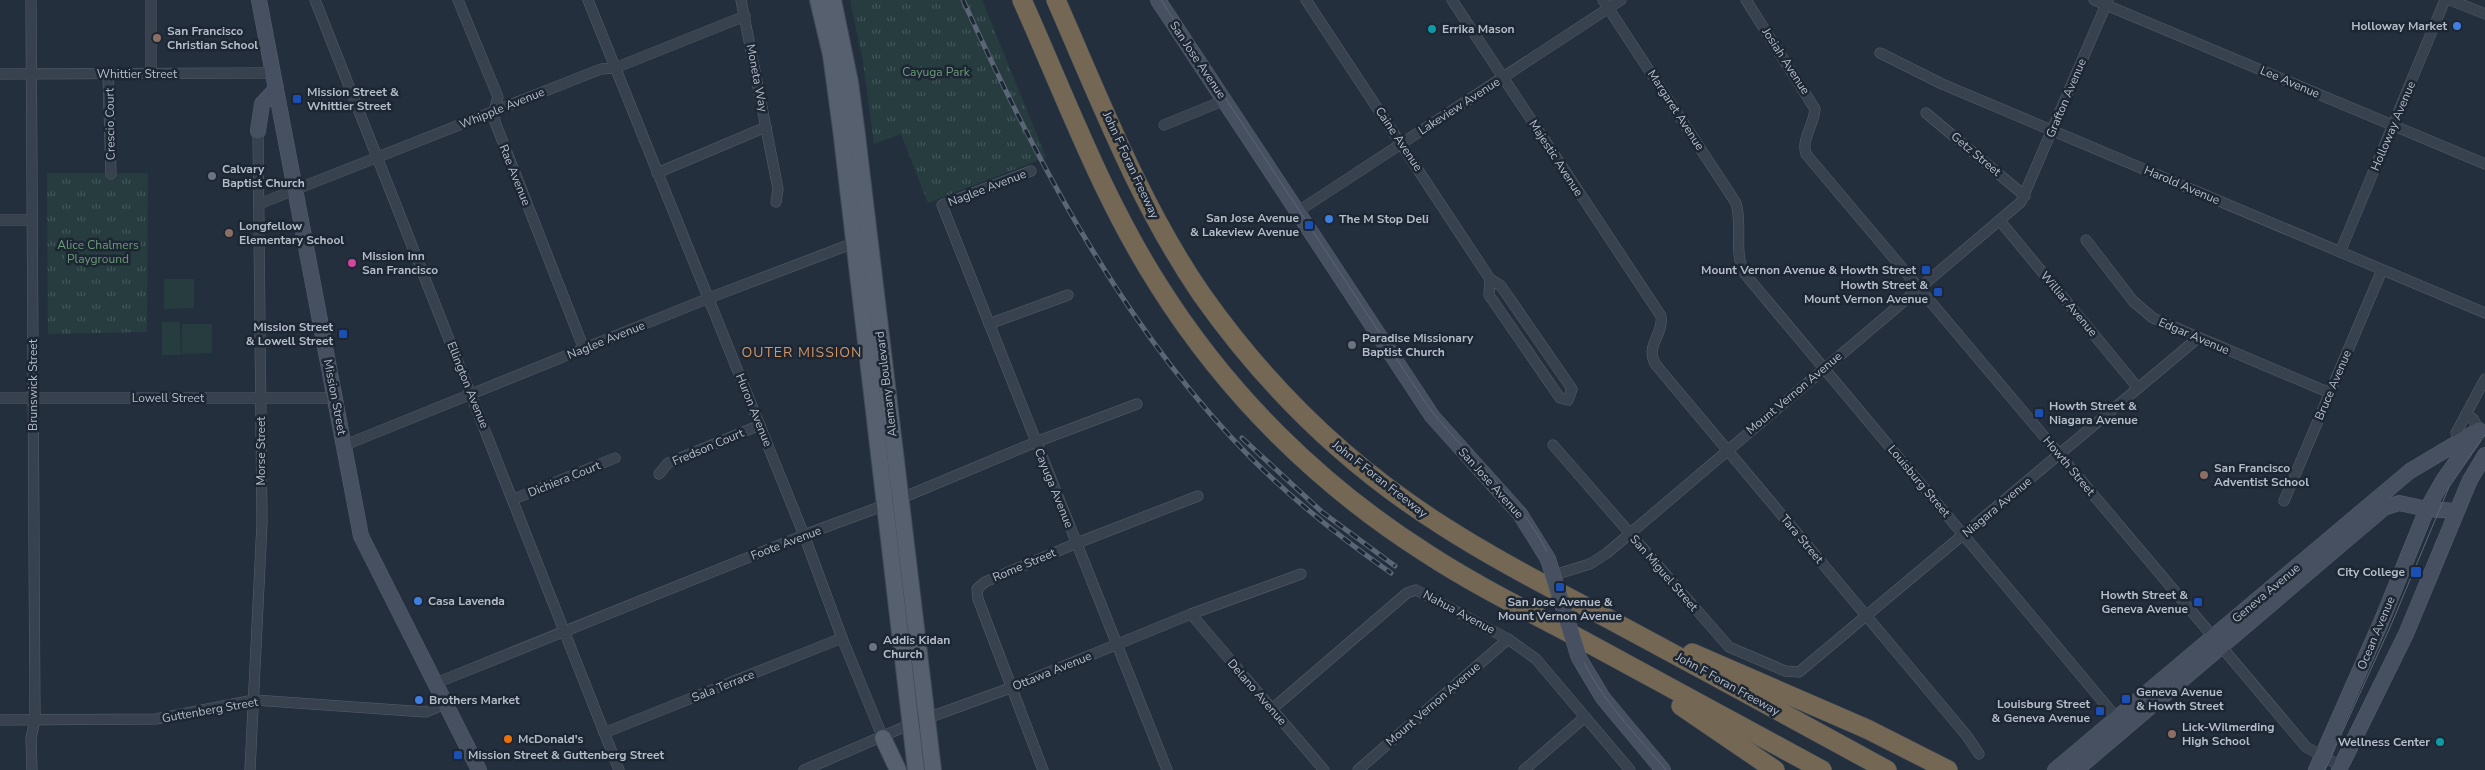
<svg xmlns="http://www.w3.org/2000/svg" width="2485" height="770" viewBox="0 0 2485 770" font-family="'Nunito Sans',sans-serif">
	<defs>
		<pattern id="park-tufts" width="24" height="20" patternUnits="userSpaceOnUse" patternTransform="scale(1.25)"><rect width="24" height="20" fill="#263c3f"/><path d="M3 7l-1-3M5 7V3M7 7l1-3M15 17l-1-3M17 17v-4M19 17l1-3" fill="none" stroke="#435659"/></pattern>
	</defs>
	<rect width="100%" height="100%" fill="#242f3e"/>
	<g fill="#263c3f">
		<path d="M164,279h30v29l-30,1z"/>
		<path d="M162,322h18l1,33h-19z"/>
		<path d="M182,324h30v29l-30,1z"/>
	</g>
	<g fill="url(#park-tufts)">
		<path d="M850,0h132l64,157 -118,46 -27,-69 -27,10 -11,-83z"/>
		<path d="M47,173h101l-1,159 -99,2z"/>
	</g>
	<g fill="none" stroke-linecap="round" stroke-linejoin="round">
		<g stroke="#565f6c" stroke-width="11">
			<g id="street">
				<path d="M31,0l4,720 -4,18 1,32"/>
				<path d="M151,0v74"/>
				<path d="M315,0l304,770"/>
				<path d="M458,0l40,97 -4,14 1,11 89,227"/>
				<path d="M588,0l216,535 38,103 41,100"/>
				<path d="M741,0l37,189 -2,13"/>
				<path d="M1306,0l184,279 11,7 71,103 -4,11 -8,-2 -71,-103 1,-16"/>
				<path d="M1452,0l209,316c3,19 -17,30 -5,49l311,371 12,18"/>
				<path d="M1603,0l133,203c7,24 -3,50 9,71l375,448"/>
				<path d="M1746,0l69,109c-1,16 -14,30 -9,45l500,593 35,19"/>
				<path d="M2094,0l391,164"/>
				<path d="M2450,0l35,14"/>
				<path d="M1880,53l62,31 543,229"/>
				<path d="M0,74l273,-1"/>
				<path d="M108,74l3,100"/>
				<path d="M1926,113l99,83"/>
				<path d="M1164,125l61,-25"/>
				<path d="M1031,171l-89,34 225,565"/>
				<path d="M657,173l109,-46"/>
				<path d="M259,204l342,-135 14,-1 130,-52"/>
				<path d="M1297,212l324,-212"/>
				<path d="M0,220h32"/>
				<path d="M2000,221l138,167"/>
				<path d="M2086,240l47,61 20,17 177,75"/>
				<path d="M2340,252l105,-252"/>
				<path d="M989,324l79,-29"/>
				<path d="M0,398h336"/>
				<path d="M2466,414l7,5 6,11"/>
				<path d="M2456,433l29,-54"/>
				<path d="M345,445l364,-147 150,-57"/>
				<path d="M1553,445l176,202 56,24 14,1 399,-334"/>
				<path d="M659,474l9,-11 92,-38"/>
				<path d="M514,499l101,-41"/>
				<path d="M2284,501l98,-231"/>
				<path d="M1554,575l36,-11 17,-11 414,-351 87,-202"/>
				<path d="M1191,614l133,156"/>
				<path d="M436,683l368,-148 81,-30 151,-63 101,-38"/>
				<path d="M1272,709l135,-116 9,-3 92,49 28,20 94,111"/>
				<path d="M0,720l156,-1 98,-19 172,12 21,-9"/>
				<path d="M604,733l238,-95"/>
				<path d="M250,770l12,-247 -4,-392"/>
				<path d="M804,770l107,-46 102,-37 178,-73 110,-40"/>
				<path d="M1043,770l-65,-171 -1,-10 8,-7 92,-39 121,-47"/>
				<path d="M1358,770l150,-131"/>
				<path d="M1524,770l61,-53"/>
			</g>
		</g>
		<g stroke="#565f6c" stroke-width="16">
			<g id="secondary">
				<path d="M259,0l102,536 118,234"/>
				<path d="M1158,0l274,416 88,98 28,45"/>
				<path d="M258,131l4,-27 14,-15"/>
				<path d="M1579,658l24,40 60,72"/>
				<path d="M2055,770l355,-299 69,-41"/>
				<path d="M2076,770l308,-262 15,-5 28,6 29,2"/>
				<path d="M2316,770l66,-150 45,-111 17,-30 29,-41"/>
				<path d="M2339,770l67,-136 64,-154 15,-25"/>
			</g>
		</g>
		<g stroke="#414a57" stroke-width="18">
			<g id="primary">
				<path d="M818,0l13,55 10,74 75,641"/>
				<path d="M833,0l17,82 7,53 76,635"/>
				<path d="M883,738l15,32"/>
			</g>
		</g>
		<g stroke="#434c59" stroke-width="20">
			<g id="highway">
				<path d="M1022,0c43,96 80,197 137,286 68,108 160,199 267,267 52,34 108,61 162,90 78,42 156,85 234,127"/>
				<path d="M1056,0c44,100 84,205 146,295 65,92 146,171 241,231 56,36 116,66 175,98 90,48 179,97 269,146"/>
				<path d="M1692,653l175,76 81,41"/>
				<path d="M1681,706l94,64"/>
			</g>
		</g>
		<use href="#street" stroke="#38414e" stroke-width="10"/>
		<use href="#secondary" stroke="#465061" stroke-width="15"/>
		<use href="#primary" stroke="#56606e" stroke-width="16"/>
		<use href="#highway" stroke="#746855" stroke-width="19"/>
		<g stroke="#5a6575" stroke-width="1">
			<path d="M1161,0l264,402c36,50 88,88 118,142 20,35 23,77 39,114 19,42 55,77 84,112"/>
			<path d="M2325,770l66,-145 58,-138 36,-52"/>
		</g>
		<g stroke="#5a6575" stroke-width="5">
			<g id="rail">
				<path d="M963,0c73,161 163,332 288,458 43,43 90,80 140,115"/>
				<path d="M1242,438l80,74 73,54"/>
			</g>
		</g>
		<use href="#rail" stroke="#1d2633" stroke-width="3" stroke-dasharray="9" stroke-linecap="butt"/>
		<g stroke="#565f6c" stroke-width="16" stroke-linecap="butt">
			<path id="secondary-bridge" d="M1548,559l31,99"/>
		</g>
		<use href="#secondary-bridge" stroke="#465061" stroke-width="15"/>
	</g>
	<g fill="#3f7fe0" stroke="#1d2633" stroke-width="2">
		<circle cx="2457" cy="26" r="5"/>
		<circle cx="1329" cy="219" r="5"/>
		<circle cx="418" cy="601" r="5"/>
		<circle cx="419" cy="700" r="5"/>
	</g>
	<g fill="#0f9aa8" stroke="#1d2633" stroke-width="2">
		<circle cx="1432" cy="29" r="5"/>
		<circle cx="2440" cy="742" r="5"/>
	</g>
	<g fill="#8d6e63" stroke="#1d2633" stroke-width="2">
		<circle cx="157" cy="38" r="5"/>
		<circle cx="229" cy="233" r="5"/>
		<circle cx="2204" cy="475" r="5"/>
		<circle cx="2172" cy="734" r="5"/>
	</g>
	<g fill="#1a4fb4" stroke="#1d2633" stroke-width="2">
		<rect x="292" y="94" width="10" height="10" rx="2.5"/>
		<rect x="1304" y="220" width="10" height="10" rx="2.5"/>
		<rect x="1921" y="265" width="10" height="10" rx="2.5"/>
		<rect x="1933" y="287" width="10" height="10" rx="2.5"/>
		<rect x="338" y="329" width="10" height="10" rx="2.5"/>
		<rect x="2034" y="408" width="10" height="10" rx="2.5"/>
		<rect x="2410" y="566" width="12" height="12" rx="2.5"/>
		<rect x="1555" y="582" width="10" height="10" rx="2.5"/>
		<rect x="2193" y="597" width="10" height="10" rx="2.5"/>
		<rect x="2121" y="694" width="10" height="10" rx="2.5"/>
		<rect x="2095" y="706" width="10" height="10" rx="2.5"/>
		<rect x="453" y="750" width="10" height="10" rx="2.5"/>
	</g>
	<g fill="#6b7280" stroke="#1d2633" stroke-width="2">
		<circle cx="212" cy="176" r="5"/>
		<circle cx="1352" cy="345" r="5"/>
		<circle cx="873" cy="647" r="5"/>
	</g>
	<circle fill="#d1479c" stroke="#1d2633" stroke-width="2" cx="352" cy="263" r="5"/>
	<circle fill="#e8710a" stroke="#1d2633" stroke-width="2" cx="508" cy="739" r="5"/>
	<g text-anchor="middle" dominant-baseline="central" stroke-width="5" stroke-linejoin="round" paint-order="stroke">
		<g font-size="12" font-weight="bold" fill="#b4bcc9" stroke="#1d2633" text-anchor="start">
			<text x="2447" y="26" text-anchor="end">Holloway Market</text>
			<text x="1442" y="29">Errika Mason</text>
			<text x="167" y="31">San Francisco<tspan x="167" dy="14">Christian School</tspan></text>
			<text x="307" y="92">Mission Street &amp;<tspan x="307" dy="14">Whittier Street</tspan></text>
			<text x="222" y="169">Calvary<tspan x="222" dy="14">Baptist Church</tspan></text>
			<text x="1299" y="218" text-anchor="end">San Jose Avenue<tspan x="1299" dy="14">&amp; Lakeview Avenue</tspan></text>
			<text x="1339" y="219">The M Stop Deli</text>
			<text x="239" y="226">Longfellow<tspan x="239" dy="14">Elementary School</tspan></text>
			<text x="362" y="256">Mission Inn<tspan x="362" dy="14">San Francisco</tspan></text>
			<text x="1916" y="270" text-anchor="end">Mount Vernon Avenue &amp; Howth Street</text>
			<text x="1928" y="285" text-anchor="end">Howth Street &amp;<tspan x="1928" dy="14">Mount Vernon Avenue</tspan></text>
			<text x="333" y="327" text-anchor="end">Mission Street<tspan x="333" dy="14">&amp; Lowell Street</tspan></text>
			<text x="1362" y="338">Paradise Missionary<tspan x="1362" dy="14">Baptist Church</tspan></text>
			<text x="2049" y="406">Howth Street &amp;<tspan x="2049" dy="14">Niagara Avenue</tspan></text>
			<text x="2214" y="468">San Francisco<tspan x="2214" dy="14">Adventist School</tspan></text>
			<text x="2405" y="572" text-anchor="end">City College</text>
			<text x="2188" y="595" text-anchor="end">Howth Street &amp;<tspan x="2188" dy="14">Geneva Avenue</tspan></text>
			<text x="428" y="601">Casa Lavenda</text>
			<text x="1560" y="602" text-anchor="middle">San Jose Avenue &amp;<tspan x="1560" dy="14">Mount Vernon Avenue</tspan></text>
			<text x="883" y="640">Addis Kidan<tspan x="883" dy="14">Church</tspan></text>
			<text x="2136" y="692">Geneva Avenue<tspan x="2136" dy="14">&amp; Howth Street</tspan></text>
			<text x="429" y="700">Brothers Market</text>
			<text x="2090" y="704" text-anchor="end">Louisburg Street<tspan x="2090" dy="14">&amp; Geneva Avenue</tspan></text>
			<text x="2182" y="727">Lick-Wilmerding<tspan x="2182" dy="14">High School</tspan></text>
			<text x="518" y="739">McDonald's</text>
			<text x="2430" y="742" text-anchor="end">Wellness Center</text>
			<text x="468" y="755">Mission Street &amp; Guttenberg Street</text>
		</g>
		<g font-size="12" fill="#b4bcc9" stroke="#1d2633">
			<text transform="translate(1198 60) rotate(56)">San Jose Avenue</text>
			<text transform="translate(1786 61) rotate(57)">Josiah Avenue</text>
			<text x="137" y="74">Whittier Street</text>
			<text transform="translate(757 78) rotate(79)">Moneta Way</text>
			<text transform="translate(2290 82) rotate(23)">Lee Avenue</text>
			<text transform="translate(2066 98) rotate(-67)">Grafton Avenue</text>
			<text transform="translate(1459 106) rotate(-33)">Lakeview Avenue</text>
			<text transform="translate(502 108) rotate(-22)">Whipple Avenue</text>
			<text transform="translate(1676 110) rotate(57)">Margaret Avenue</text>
			<text transform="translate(110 124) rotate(-91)">Crescio Court</text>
			<text transform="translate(2393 126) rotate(-67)">Holloway Avenue</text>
			<text transform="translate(1399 139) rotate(56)">Caine Avenue</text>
			<text transform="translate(1976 154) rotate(40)">Getz Street</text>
			<text transform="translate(1556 158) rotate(57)">Majestic Avenue</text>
			<text transform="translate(1131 165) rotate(65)">John F Foran Freeway</text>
			<text transform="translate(515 175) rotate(68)">Rae Avenue</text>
			<text transform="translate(2182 185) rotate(23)">Harold Avenue</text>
			<text transform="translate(987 188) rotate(-21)">Naglee Avenue</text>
			<text transform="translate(2069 304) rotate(50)">Williar Avenue</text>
			<text transform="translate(2194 336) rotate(23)">Edgar Avenue</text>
			<text transform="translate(606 340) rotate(-22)">Naglee Avenue</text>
			<text transform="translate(886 384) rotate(-97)">Alemany Boulevard</text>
			<text transform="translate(33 385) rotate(-90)">Brunswick Street</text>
			<text transform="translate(468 385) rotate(68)">Ellington Avenue</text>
			<text transform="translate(2333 385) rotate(-67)">Bruce Avenue</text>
			<text transform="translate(1794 393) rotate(-40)">Mount Vernon Avenue</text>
			<text transform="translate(335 397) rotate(79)">Mission Street</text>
			<text x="168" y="398">Lowell Street</text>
			<text transform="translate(754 410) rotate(68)">Huron Avenue</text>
			<text transform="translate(708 447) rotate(-23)">Fredson Court</text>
			<text transform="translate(261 451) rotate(-90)">Morse Street</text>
			<text transform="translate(2069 466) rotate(50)">Howth Street</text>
			<text transform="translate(564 479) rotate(-22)">Dichiera Court</text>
			<text transform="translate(1380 479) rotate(38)">John F Foran Freeway</text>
			<text transform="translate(1919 481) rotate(50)">Louisburg Street</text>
			<text transform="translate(1491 483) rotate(48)">San Jose Avenue</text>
			<text transform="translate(1054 488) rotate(68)">Cayuga Avenue</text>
			<text transform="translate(1997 507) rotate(-40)">Niagara Avenue</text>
			<text transform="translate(1802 539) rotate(50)">Tara Street</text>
			<text transform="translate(786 543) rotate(-21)">Foote Avenue</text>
			<text transform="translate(1024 565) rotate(-23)">Rome Street</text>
			<text transform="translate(1664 573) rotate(49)">San Miguel Street</text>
			<text transform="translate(2266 593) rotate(-40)">Geneva Avenue</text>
			<text transform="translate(1459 612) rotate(28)">Nahua Avenue</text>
			<text transform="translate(2376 633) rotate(-67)">Ocean Avenue</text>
			<text transform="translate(1052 671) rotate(-22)">Ottawa Avenue</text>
			<text transform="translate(1728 684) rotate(29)">John F Foran Freeway</text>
			<text transform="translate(723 686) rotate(-22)">Sala Terrace</text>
			<text transform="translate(1257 692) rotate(49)">Delano Avenue</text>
			<text transform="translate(1433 704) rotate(-41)">Mount Vernon Avenue</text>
			<text transform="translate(210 710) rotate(-10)">Guttenberg Street</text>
		</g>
		<g font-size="12" fill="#6b9a76" stroke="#1d2633">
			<text x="936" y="72">Cayuga Park</text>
			<text x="98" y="245">Alice Chalmers<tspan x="98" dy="14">Playground</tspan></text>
		</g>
		<g font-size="14" letter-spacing="1" fill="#d59563" stroke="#1d2633">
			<text x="802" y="352">OUTER MISSION</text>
		</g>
	</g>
</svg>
